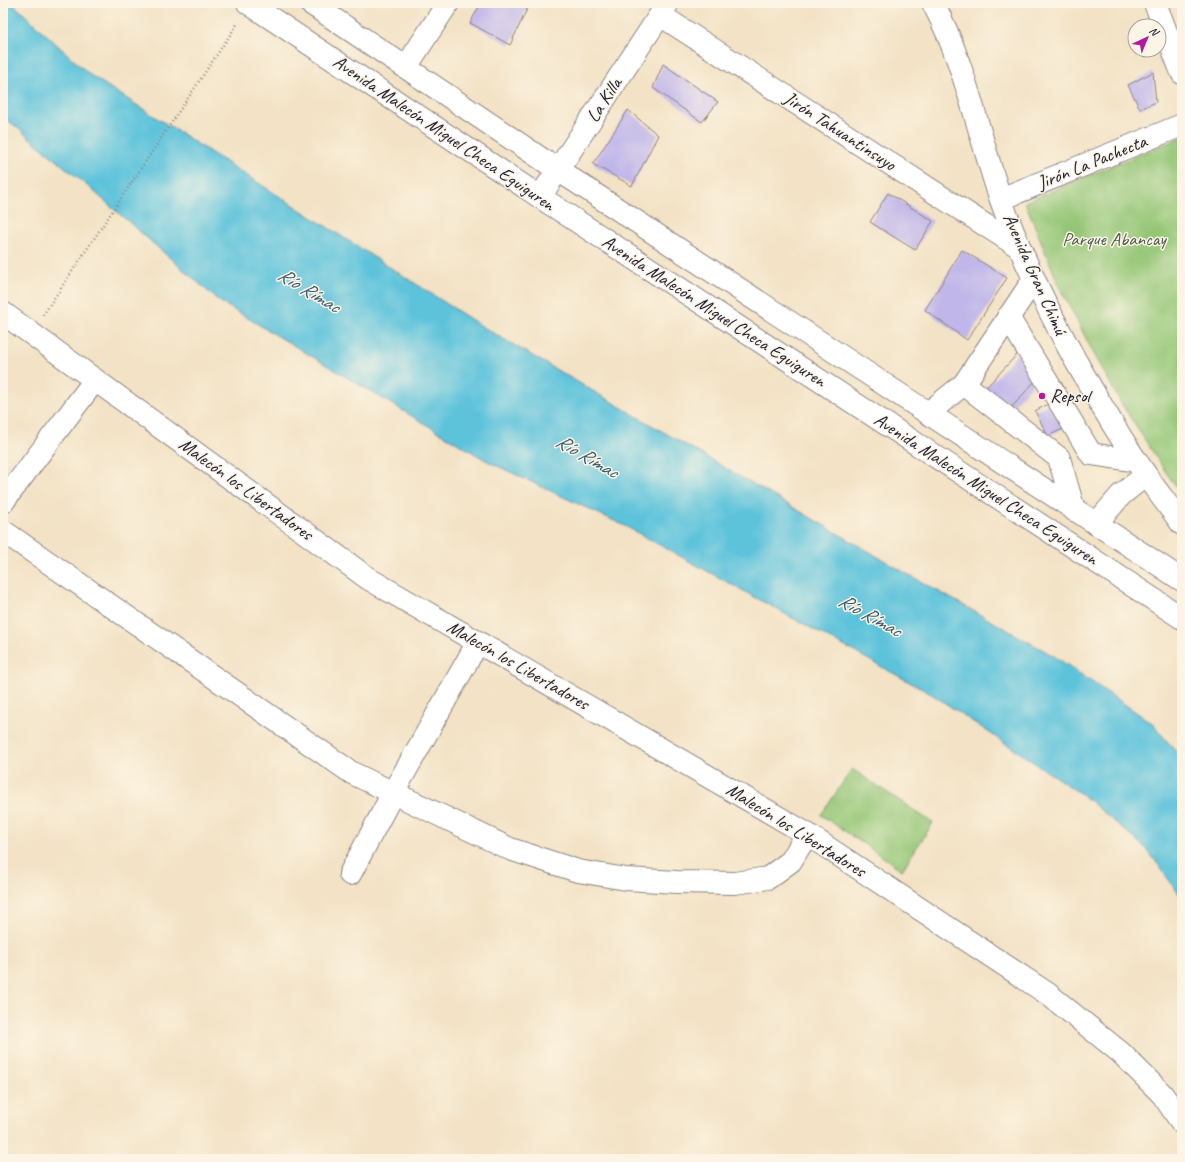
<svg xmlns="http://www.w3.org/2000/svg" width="1185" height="1162" viewBox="0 0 1185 1162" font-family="Caveat,sans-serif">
	<rect width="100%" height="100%" fill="#fcf5e5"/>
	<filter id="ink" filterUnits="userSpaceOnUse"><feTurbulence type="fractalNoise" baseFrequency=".025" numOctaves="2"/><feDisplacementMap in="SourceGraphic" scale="8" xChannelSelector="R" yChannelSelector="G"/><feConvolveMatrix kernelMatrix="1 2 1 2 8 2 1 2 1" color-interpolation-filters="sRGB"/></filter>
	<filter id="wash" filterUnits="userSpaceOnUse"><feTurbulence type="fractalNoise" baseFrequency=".012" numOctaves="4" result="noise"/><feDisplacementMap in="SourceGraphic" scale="16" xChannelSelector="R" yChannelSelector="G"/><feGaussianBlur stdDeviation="0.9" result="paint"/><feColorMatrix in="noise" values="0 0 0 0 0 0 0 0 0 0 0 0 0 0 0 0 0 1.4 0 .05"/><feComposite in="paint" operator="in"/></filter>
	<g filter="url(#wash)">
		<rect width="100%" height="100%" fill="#f3e2c5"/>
		<g fill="#94c676" stroke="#5b7458">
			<path d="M1182,137v356l-13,-16 -48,-74 -28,-51 -33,-64 -35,-86z"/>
			<path d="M852,769l81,54 -31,47 -81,-55z"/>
		</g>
		<path fill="#5dc3db" stroke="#40728b" d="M3,3h9l78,72 393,252 428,249 143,80 98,67 30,36v139l-35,-49 -63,-53 -151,-101 -308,-169 -136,-64 -270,-161 -129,-113 -87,-72z"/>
		<g id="blocks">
			<g fill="#c0b6ea">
				<path d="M481,3h45l3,2 -19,40 -40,-22z"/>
				<path d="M663,64l55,38 -16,20 -49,-34z"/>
				<path d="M1153,72l3,30 -16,7 -12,-24z"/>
				<path d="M628,110l30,25 -26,51 -39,-22z"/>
				<path d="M888,193l45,28 -18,29 -45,-28z"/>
				<path d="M962,250l45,28 -40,62 -42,-30z"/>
				<path d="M1025,346l16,28 -36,41 -24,-22z"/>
				<path d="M1052,402l13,26 -17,8 -13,-25z"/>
			</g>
		</g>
	</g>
	<g filter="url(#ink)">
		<use href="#blocks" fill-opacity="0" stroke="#8a8280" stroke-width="1"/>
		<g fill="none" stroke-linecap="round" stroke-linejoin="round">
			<g stroke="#8a8280" stroke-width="24">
				<g id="minor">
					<path d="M933,3c33,62 45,131 68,197 19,54 45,106 72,156 23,41 46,81 73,119 11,17 24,32 36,49"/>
					<path d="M1155,3l27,70"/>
					<path d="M660,15l359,232"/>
					<path d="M406,67l42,-64"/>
					<path d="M540,197l128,-194"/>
					<path d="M1001,199l181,-74"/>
					<path d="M3,313l366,266 438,255 241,160 73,59 41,41 20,29"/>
					<path d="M1008,317l83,137 46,7"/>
					<path d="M964,384l95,74 15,52"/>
					<path d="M928,413l36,-29 70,-105"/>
					<path d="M3,502l92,-122"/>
					<path d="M1096,524l25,-29 25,-20"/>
					<path d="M3,531l349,242 158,76 68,22 48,8 51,3 58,1 33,-5 23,-17 16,-27"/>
					<path d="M350,874l43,-81 85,-151"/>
				</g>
			</g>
			<g stroke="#8a8280" stroke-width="24">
				<g id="major">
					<path d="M248,3l292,194 642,421"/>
					<path d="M310,3l248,167 624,410"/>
				</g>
			</g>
			<path stroke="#8a8280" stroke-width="2.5" stroke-dasharray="1 3" stroke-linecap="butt" d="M43,315l195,-292"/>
			<use href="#minor" stroke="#fff" stroke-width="22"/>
			<use href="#major" stroke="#fff" stroke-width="22"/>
		</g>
	</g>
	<circle fill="#b5179e" stroke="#fcf5e5" stroke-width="1.5" cx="1042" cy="396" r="4"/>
	<g text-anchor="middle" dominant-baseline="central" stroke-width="3" stroke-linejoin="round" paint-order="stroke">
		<g font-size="19" fill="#22223b" stroke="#fcf5e5">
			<text transform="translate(604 100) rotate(-57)">La Killa</text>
			<text transform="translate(840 131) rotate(33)">Jirón Tahuantinsuyo</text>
			<text transform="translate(444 133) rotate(34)">Avenida Malecón Miguel Checa Eguiguren</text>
			<text transform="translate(1092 162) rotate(-22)">Jirón La Pachecta</text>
			<text transform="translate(1035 274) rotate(66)">Avenida Gran Chimú</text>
			<text transform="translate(714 311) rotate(33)">Avenida Malecón Miguel Checa Eguiguren</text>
			<text transform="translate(246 489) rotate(36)">Malecón los Libertadores</text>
			<text transform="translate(986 489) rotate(33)">Avenida Malecón Miguel Checa Eguiguren</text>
			<text transform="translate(518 665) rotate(30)">Malecón los Libertadores</text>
			<text transform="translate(796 830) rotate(32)">Malecón los Libertadores</text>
		</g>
		<g font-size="19" fill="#4a5b50" stroke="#fcf5e5">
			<text x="1114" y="239">Parque Abancay</text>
		</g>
		<g font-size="19" fill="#22223b" stroke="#fcf5e5" text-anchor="start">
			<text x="1050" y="396">Repsol</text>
		</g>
		<g font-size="20" font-style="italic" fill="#375a73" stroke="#fcf5e5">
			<text transform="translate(309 290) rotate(31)">Río Rímac</text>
			<text transform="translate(587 456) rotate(30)">Río Rímac</text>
			<text transform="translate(870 615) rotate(29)">Río Rímac</text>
		</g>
	</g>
	<rect width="1185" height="1162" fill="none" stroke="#fcf5e5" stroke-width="16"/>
	<g transform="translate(1147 38) rotate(44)"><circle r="19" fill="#fcf5e5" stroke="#a5a1a1"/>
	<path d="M0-3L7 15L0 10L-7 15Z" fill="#b5179e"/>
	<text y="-6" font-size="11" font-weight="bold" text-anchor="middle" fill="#22223b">N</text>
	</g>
</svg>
